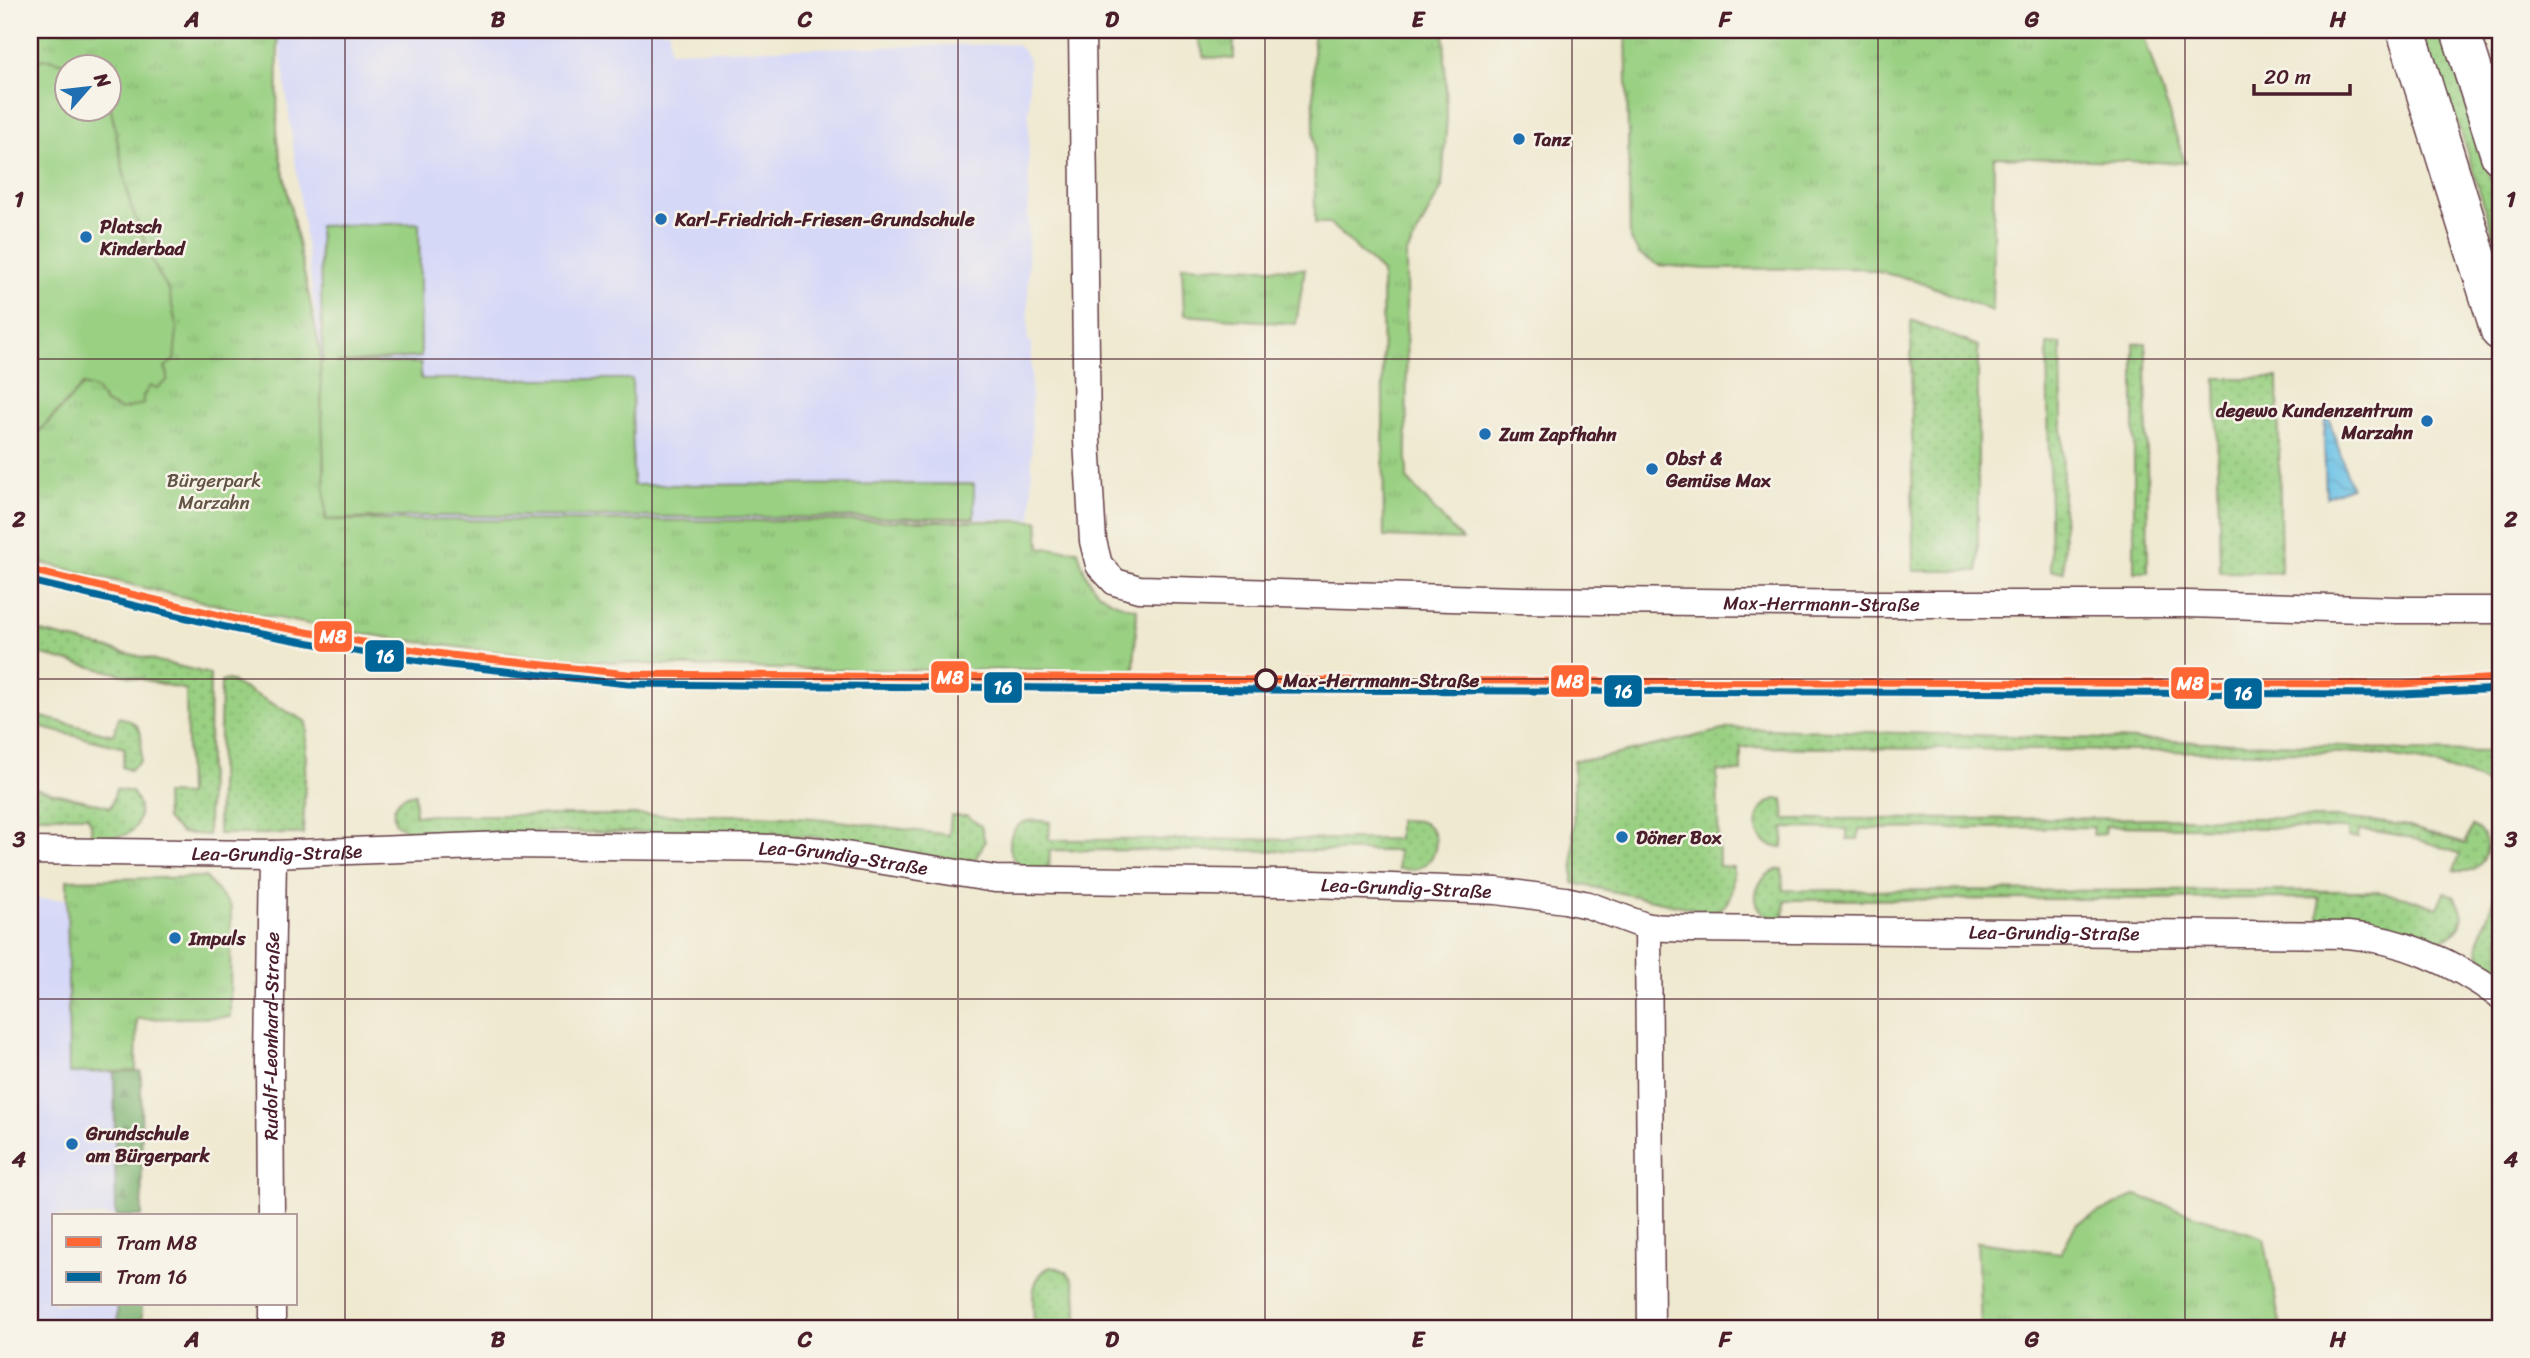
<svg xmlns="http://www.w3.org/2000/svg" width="2530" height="1358" viewBox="0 0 2530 1358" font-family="Sriracha,sans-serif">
	<defs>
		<pattern id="grass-dots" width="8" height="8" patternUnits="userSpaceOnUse" patternTransform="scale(1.75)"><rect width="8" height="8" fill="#99d082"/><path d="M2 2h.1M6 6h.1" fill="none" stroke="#85b270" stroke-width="1.8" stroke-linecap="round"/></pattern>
		<pattern id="forest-firs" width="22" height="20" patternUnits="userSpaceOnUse" patternTransform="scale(1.75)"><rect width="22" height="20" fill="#7ab270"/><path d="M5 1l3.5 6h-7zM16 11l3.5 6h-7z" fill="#66905c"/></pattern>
		<pattern id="park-tufts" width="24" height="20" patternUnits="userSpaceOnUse" patternTransform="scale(1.75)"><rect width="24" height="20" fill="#99d082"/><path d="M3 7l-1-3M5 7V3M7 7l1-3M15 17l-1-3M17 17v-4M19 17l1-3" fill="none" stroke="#85b270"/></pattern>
		<pattern id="water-waves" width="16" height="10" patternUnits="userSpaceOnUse" patternTransform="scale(1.75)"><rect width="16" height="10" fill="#68c1e6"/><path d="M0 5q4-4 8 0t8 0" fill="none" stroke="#5ca5c5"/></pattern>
	</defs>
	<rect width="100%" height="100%" fill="#f7f3e8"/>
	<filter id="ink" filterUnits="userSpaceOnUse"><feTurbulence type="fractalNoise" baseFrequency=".0143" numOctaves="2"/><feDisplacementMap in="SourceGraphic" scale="14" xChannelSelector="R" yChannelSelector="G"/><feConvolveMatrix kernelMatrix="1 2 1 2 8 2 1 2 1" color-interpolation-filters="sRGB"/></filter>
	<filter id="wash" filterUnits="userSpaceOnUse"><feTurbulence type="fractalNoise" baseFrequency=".00686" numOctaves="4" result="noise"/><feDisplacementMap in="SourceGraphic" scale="28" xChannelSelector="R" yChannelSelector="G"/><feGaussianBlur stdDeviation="1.57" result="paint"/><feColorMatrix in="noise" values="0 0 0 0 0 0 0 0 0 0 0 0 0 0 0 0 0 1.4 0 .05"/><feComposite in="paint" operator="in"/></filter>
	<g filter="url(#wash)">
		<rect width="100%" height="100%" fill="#efe9d0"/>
		<g fill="#d6d8f8">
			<path d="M278,30h391l1,21 345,-7 9,7 5,9v12l-1,269 3,1 1,177 -706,1 -6,-170z"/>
			<path d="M30,899h36l3,173 45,-1 2,145h-62v88h63l1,24h-88z"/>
		</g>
		<g fill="url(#grass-dots)" stroke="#727856" stroke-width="2">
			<path d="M2417,30h27l56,178v46l-42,-130z"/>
			<path d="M1911,320l67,26v225h-65z"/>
			<path d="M2134,343h12l2,229h-14z"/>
			<path d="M2047,344h14l3,227h-13z"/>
			<path d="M2216,378h62l3,195 -61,-1z"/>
			<path d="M30,629l180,45 -2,161 -27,-2 -15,-14 -1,-25 23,1 -2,-105 -156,-38z"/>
			<path d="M228,680l79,42 -4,112h-85l3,-152z"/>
			<path d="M30,714l83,21 6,-18c28,7 22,19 22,44l-11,9 -8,-3 3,-19 -95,-23z"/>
			<path d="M1731,728l612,18 61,5 96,1v37c-44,-20 -92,-33 -141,-36l-618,-6v25l-24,-1 2,95 14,1c0,20 0,43 -24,45l-136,-29 1,-123 22,-1z"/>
			<path d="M30,787l81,20 5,-18 16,3c12,15 10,40 -12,44 -9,2 -20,0 -29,0v-13l-4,-7h-57z"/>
			<path d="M415,793v22h344l56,3 134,17 2,-19h16l14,10 4,16 -9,16 -12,4 -140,-24 -66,-6 -348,1 -14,-9c-7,-17 2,-28 19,-31z"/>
			<path d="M1776,799h7l2,20 556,-1 62,7 62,19 7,-18c28,14 12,53 -18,44l6,-16c-34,-13 -65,-22 -101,-24l-1,8 -10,-1v-8l-243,-3 -1,8 -11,1 1,-8 -235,2 -1,10h-11v-10l-63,-1 -1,19c-32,2 -36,-38 -7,-48z"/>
			<path d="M1398,820c7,1 17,-1 23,2 21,8 18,36 0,45 -7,4 -15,2 -23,2v-18l-348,-1 -1,18c-7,0 -16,1 -23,0 -20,-6 -22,-35 -4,-45 8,-4 19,-2 28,-1l-1,18 349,-1z"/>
			<path d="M1778,869h4l1,21 590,1 33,6 32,11 7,-16 9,4 9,19c-2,15 -10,22 -25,25l-46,-15 -43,-7h-30v-20l-534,2 -1,19c-5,0 -11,0 -16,-3 -23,-13 -10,-40 10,-47z"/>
			<path d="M2500,880v100c-13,-10 -21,-20 -22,-37z"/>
			<path d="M1050,1267c33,1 26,37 27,61h-43c0,-22 -7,-50 16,-61z"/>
		</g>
		<g fill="url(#forest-firs)" stroke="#62684e" stroke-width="2">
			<path d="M114,1071h27l1,145h-26z"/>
			<path d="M117,1304h25v24h-24z"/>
		</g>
		<g fill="url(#park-tufts)" stroke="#727856" stroke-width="2">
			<path d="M30,30h248l-1,111 43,209 6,170 712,1 2,27 38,2c9,37 21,51 59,59l-3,61c-182,-1 -366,4 -548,-10 -86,-7 -172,-17 -256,-32 -101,-18 -200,-44 -300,-68v-128l10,-1 43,-46 13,4 9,14 38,-7 7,-10 18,-11 -3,-9 4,-75 -13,-22 -26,-65 -21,-104 -1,-34h-33l-27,-7 -18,2z"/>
			<path d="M1196,30h38v29l-30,-2z"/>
			<path d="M1313,30h131l3,87 -5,70 -36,68 1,224 55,61 -78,-3 -2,-265 -53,-49h-14z"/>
			<path d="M1626,30h516l43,133 -191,-6 -2,154 -77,-31 -55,-12 -154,1 -48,-4 -19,-11 -9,-16z"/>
			<path d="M1182,266l123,3 -9,55 -112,-9z"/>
			<path d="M205,877l26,30 -1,110 -93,2 -1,52 -67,2 -2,-193z"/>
			<path d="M2136,1195l128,43 17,90h-300l-4,-86 84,11 15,-29z"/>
		</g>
		<g fill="#99d082" stroke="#727856" stroke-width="2">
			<path d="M48,59l27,7h-9v42h42l1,-8 21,104 26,65 13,22 8,38 -3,31 -9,7 3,8 -1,6 -10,7 -7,-2 -7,10v8l-22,6 -16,-7 -9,-14 -13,-4 -44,46 -9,1v-371z"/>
			<path d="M419,223l2,134 -85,6h85v16h211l1,106 341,-1v34l-553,-2 -95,4 -6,-157 3,-1 -4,-136z"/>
		</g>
		<path fill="url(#water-waves)" stroke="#597088" stroke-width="2" d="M2328,416l23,71 -25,10 -2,-57 1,-20z"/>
	</g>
	<g filter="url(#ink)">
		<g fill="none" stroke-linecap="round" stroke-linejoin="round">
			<g stroke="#633d44" stroke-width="29">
				<g id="minor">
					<path id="s1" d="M1082,30l5,410 6,101 6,24 16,17 24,7 379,11 359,4h311l209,6h103"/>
					<path id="s2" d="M30,851l243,3 231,-9 282,3 35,3 174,28 292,4 210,8 68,9 23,5 60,22 41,2 659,6c57,5 107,28 152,61"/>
					<path d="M1648,927l3,401"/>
					<path id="s3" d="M271,1216l-1,-154 3,-208"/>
					<path d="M272,1304v24"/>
				</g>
			</g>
			<g stroke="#633d44" stroke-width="41">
				<g id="secondary">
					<path d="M2406,30l94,301"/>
					<path d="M2460,30l40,125"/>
				</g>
			</g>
			<use href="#minor" stroke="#fff" stroke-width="26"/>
			<use href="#secondary" stroke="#fff" stroke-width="38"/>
			<g stroke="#f7f3e8" stroke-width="12">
				<path id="tram-1" d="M30,570l210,50 134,24 76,11 178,19 638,6 1136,4 98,-6"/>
			</g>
			<g stroke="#f7f3e8" stroke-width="12">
				<path id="tram-2" d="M30,581l208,49 134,24 77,11 179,19 638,6 1136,4 98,-5"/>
			</g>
			<use href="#tram-1" stroke="#f63" stroke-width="7"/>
			<use href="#tram-2" stroke="#069" stroke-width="7"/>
		</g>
	</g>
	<path fill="none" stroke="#4a1f2b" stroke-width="2" stroke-opacity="0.55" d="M345,30v1298M652,30v1298M958,30v1298M1265,30v1298M1572,30v1298M1878,30v1298M2185,30v1298M30,359h2470M30,679h2470M30,999h2470"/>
	<g fill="#1f6fb2" stroke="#f7f3e8" stroke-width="2.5">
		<circle cx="1519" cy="139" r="7"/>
		<circle cx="661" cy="219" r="7"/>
		<circle cx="86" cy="237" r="7"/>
		<circle cx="2427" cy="421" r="7"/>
		<circle cx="1485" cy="434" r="7"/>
		<circle cx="1652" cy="469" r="7"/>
		<circle cx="1622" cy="837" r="7"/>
		<circle cx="175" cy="938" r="7"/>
		<circle cx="72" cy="1144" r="7"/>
	</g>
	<circle fill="#f7f3e8" stroke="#4a1f2b" stroke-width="3.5" cx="1266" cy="680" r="10"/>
	<g text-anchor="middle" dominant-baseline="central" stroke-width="5" stroke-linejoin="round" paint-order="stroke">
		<g font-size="19" font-weight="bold" fill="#4a1f2b" stroke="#f7f3e8" text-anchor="start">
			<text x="1533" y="139">Tanz</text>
			<text x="675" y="219">Karl-Friedrich-Friesen-Grundschule</text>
			<text x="100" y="226">Platsch<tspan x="100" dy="22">Kinderbad</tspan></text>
			<text x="2413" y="410" text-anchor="end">degewo Kundenzentrum<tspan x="2413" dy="22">Marzahn</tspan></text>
			<text x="1499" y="434">Zum Zapfhahn</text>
			<text x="1666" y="458">Obst &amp;<tspan x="1666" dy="22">Gemüse Max</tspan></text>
			<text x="1636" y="837">Döner Box</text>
			<text x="189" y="938">Impuls</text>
			<text x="86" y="1133">Grundschule<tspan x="86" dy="22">am Bürgerpark</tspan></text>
		</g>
		<g font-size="19" fill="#625445" stroke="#f7f3e8">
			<text x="214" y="480">Bürgerpark<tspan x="214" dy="22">Marzahn</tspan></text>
		</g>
		<g font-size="19" fill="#4a1f2b" stroke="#f7f3e8">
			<text stroke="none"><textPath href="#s1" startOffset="1267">Max-Herrmann-Straße</textPath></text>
			<text stroke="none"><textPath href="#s2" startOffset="247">Lea-Grundig-Straße</textPath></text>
			<text stroke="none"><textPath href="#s2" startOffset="814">Lea-Grundig-Straße</textPath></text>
			<text stroke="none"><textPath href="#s2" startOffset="1379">Lea-Grundig-Straße</textPath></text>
			<text stroke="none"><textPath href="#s2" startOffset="2032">Lea-Grundig-Straße</textPath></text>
			<text stroke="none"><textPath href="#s3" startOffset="180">Rudolf-Leonhard-Straße</textPath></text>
		</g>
		<g font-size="19" font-weight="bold" fill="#4a1f2b" stroke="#f7f3e8" text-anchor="start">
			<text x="1283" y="680">Max-Herrmann-Straße</text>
		</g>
	</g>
	<g stroke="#f7f3e8" stroke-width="2.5">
		<rect x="313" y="620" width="40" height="33" rx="7" fill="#f63"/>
		<rect x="364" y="639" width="41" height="34" rx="7" fill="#069"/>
		<rect x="930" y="660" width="40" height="34" rx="7" fill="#f63"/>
		<rect x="1550" y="664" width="40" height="34" rx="7" fill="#f63"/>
		<rect x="2170" y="666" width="40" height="34" rx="7" fill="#f63"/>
		<rect x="983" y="671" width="40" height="33" rx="7" fill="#069"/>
		<rect x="1603" y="674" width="40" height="34" rx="7" fill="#069"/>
		<rect x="2223" y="677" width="40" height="33" rx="7" fill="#069"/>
	</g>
	<g font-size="19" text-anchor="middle" font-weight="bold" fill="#fff">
		<text x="333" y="643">M8</text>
		<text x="385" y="663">16</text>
		<text x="950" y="684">M8</text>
		<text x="1570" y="688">M8</text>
		<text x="2190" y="690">M8</text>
		<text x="1003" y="694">16</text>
		<text x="1623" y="698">16</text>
		<text x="2243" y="700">16</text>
	</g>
	<rect width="2530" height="1358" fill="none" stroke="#f7f3e8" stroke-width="77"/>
	<rect x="52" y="1214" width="245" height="91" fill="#f7f3e8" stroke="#b29e9c" stroke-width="2"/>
	<rect x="66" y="1237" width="35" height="10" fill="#ff6633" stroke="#b29e9c" stroke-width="2"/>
	<text x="116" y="1250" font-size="21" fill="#4a1f2b">Tram M8</text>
	<rect x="66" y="1272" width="35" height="10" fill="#006699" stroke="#b29e9c" stroke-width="2"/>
	<text x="116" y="1284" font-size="21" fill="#4a1f2b">Tram 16</text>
	<g transform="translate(88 88) rotate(62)"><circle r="33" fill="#f7f3e8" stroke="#b29e9c" stroke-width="2"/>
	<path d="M0-5L12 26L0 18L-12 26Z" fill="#1f6fb2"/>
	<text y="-10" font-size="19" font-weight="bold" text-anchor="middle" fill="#4a1f2b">N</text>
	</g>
	<path d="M2254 84v10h96v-10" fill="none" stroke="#4a1f2b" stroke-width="3.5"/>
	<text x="2264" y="84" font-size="21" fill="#4a1f2b" stroke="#f7f3e8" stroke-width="5" paint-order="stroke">20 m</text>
	<rect x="38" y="38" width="2454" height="1282" fill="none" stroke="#4a1f2b" stroke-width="2.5"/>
	<g font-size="23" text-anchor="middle" font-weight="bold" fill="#4a1f2b">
		<text x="192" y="27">A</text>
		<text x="498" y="27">B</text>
		<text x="805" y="27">C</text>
		<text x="1112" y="27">D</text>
		<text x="1418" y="27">E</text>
		<text x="1725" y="27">F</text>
		<text x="2032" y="27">G</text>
		<text x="2338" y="27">H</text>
		<text x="19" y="207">1</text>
		<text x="2511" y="207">1</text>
		<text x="19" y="527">2</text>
		<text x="2511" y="527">2</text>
		<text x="19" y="847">3</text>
		<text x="2511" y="847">3</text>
		<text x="19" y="1167">4</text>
		<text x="2511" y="1167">4</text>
		<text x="192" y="1347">A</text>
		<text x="498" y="1347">B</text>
		<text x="805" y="1347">C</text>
		<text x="1112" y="1347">D</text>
		<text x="1418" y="1347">E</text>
		<text x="1725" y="1347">F</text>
		<text x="2032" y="1347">G</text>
		<text x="2338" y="1347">H</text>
	</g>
</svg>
